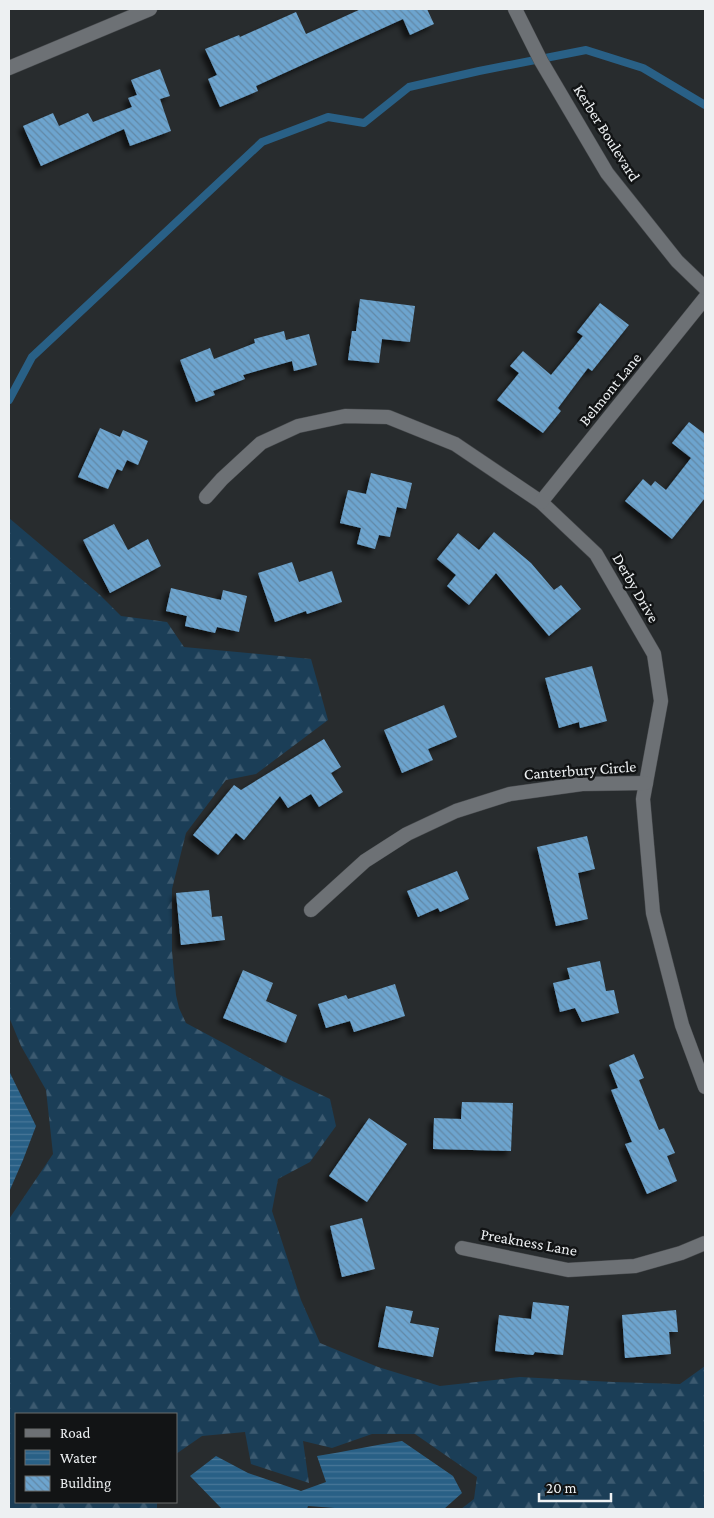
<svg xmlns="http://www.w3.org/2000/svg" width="714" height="1518" viewBox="0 0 714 1518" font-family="'Crimson Pro',serif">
	<defs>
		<pattern id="forest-firs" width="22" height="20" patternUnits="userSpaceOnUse" patternTransform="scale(1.25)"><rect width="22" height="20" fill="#1b3e57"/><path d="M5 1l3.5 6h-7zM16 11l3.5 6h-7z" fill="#3c5a70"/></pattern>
		<pattern id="water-rules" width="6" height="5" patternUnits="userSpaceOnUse" patternTransform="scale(1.25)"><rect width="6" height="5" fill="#296086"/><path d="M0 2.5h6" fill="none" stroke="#487798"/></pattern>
		<pattern id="building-back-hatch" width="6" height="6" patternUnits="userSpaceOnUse" patternTransform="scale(1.25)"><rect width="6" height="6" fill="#6da4ce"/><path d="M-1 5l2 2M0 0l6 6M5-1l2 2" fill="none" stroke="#6288a6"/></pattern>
		<filter id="shadow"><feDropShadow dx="-4.5" dy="4.5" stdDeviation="2.5" flood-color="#0009"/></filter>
	</defs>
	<rect width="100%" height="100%" fill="#282c2e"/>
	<path fill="url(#forest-firs)" d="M9,518l90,76 22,22 46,6 17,25 127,12 17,61 -72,54 -30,6 -40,53 -14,56v62l4,44 3,13 7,15 41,22 53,30 50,24 6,27 -26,36 -32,17 -6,32 29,89 19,43 58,24 62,19 80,-9 93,5 67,2 25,-18v143h-244l13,-10 3,-22 -62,-43h-43l-40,14 -29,-7 6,42 -58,-19 -6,-32 -43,4 -26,18v-40h-160v88h141v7h-148v-290l44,-65 -7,-64 -25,-44 -12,-29z"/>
	<g fill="url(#water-rules)">
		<path d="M9,1071l27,55 -13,34 -14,32z"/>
		<path d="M402,1441l51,35 9,17 -18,16h-96l-40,-3 -1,3h-85l-32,-33 26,-20 32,17 53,18 25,-9 -9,-26c28,-4 56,-11 85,-15z"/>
	</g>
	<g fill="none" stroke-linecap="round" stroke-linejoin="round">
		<path stroke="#296086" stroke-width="8" d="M9,400l23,-43 230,-215 66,-25 36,6 45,-36 70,-16 107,-21 57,18 62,37"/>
	</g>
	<g fill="url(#building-back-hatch)" filter="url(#shadow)">
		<path d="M361,9h66l7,15 -24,11 -7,-16 -147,67 2,5 -38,16 -12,-28 9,-4 -12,-26 34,-14 1,2 56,-25 10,22z"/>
		<path d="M160,69l10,27 -10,3 11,32 -41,15 -6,-17 -83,37 -18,-40 30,-13 6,13 29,-13 5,9 39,-15 -4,-9 9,-3 -6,-15z"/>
		<path d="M360,299l55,7 -5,36 -28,-3 -3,24 -31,-3 4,-29h4z"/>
		<path d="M600,303l29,22 -37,46 -4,-3 -30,40 3,3 -18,22 -46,-33 22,-27 -9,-7 13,-15 28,24 32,-39 -6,-4z"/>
		<path d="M284,331l2,9 23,-6 8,31 -23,6 -2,-10 -49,14 2,4 -32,12 2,4 -19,7 -16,-42 30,-12 4,11 41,-16 -1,-4z"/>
		<path d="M689,422l16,12v64l-33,41 -47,-38 18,-22 8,7 4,-5 11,9 25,-32 -19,-15z"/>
		<path d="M100,428l20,9 3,-7 25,11 -10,24 -11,-5 -5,11 -5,-2 -9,20 -30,-12z"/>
		<path d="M371,473l41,10 -6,26 -9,-2 -7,30 -11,-2 -4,14 -18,-5 4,-16 -21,-5 8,-33 18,4z"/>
		<path d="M114,524l14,26 20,-11 13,27 -51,27 -27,-53z"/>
		<path d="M494,532l37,31 23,27 7,-5 20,24 -32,27 -53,-63 -27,32 -22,-19 9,-11 -19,-16 21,-26 21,17z"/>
		<path d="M292,562l7,20 33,-11 10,31 -35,12 -1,-3 -31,11 -17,-49z"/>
		<path d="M171,588l50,12 2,-10 24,6 -8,36 -22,-5 -2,6 -30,-7 2,-10 -21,-5z"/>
		<path d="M592,666l15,55 -27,7 -1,-6 -20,6 -14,-50z"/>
		<path d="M444,705l13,32 -29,12 5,11 -31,13 -18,-43z"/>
		<path d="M324,739l17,28 -10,6 12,19 -24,15 -8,-13 -23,14 -8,-12 -36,44 -8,-7 -18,22 -25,-20 41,-50 7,5z"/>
		<path d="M587,836l8,33 -17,4 10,46 -32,7 -19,-79z"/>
		<path d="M457,871l12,28 -29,13 -2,-4 -20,9 -11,-26z"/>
		<path d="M209,890l3,27 10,-1 3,24 -44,5 -5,-52z"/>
		<path d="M600,961l6,30 8,-1 5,23 -37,9 -7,-14 -15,4 -7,-29 17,-4 -3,-11z"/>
		<path d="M243,970l30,13 -7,18 31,14 -11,28 -63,-25z"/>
		<path d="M395,984l10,32 -51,16 -4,-11 -24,7 -8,-24 28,-9 2,4z"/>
		<path d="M634,1054l10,24 -5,2 20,50 5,-2 11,25 -8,3 10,25 -30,13 -22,-50 7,-2 -21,-52 7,-2 -9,-23z"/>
		<path d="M462,1102l51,1 -2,48 -78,-2 1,-31 27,1z"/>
		<path d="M369,1118l38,26 -40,58 -38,-26z"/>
		<path d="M362,1218l13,51 -33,8 -12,-51z"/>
		<path d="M533,1302l36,4 -6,49 -28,-3 -2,3 -38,-4 4,-36 32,4z"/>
		<path d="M386,1306l27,5 -3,12 29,5 -6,29 -55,-10z"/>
		<path d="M676,1310l2,22h-9l2,22 -46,4 -3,-43z"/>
	</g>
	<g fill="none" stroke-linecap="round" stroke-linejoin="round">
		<g stroke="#46494c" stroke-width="15">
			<g id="minor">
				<path d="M9,68l141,-59"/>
				<path d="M206,497l16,-18 39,-36 37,-17 47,-10 43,1 67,27 86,58 55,52 58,100 7,47 -18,98 10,114 29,112 23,62"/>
				<path d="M541,502l164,-204"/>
				<path d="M311,910l54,-49 42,-27 49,-23 54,-17 72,-10 64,-1"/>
				<path d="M462,1248l106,22 67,-4 46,-13 24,-10"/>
			</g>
		</g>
		<g stroke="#46494c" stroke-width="15">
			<path id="tertiary" d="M515,9l26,52 66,112 70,88 28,27"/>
		</g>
		<use href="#minor" stroke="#6d7175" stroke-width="14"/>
		<use href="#tertiary" stroke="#6d7175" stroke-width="14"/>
	</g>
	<g text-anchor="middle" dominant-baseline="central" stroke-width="5" stroke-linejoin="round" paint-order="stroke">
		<g font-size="16" fill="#edf0f2" stroke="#121415">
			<text transform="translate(607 133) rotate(58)">Kerber Boulevard</text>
			<text transform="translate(610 389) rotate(-51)">Belmont Lane</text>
			<text transform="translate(636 588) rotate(60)">Derby Drive</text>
			<text transform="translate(580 770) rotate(-4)">Canterbury Circle</text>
			<text transform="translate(529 1242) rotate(10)">Preakness Lane</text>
		</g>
	</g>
	<rect width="714" height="1518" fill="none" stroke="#edf0f2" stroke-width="20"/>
	<rect x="15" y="1413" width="162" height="90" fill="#121415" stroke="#6a6c6d"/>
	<rect x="25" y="1429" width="25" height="8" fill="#6d7175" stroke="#6a6c6d"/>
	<text x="60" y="1438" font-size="15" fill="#edf0f2">Road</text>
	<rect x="25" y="1450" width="25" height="15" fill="url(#water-rules)" stroke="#6a6c6d"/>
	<text x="60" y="1463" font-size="15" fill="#edf0f2">Water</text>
	<rect x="25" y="1476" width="25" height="15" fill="url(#building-back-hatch)" stroke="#6a6c6d"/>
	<text x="60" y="1488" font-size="15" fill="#edf0f2">Building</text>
	<path d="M539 1493v8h72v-8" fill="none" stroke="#edf0f2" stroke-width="2.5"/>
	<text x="546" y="1493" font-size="15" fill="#edf0f2" stroke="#121415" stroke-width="4" paint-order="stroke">20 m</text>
</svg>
